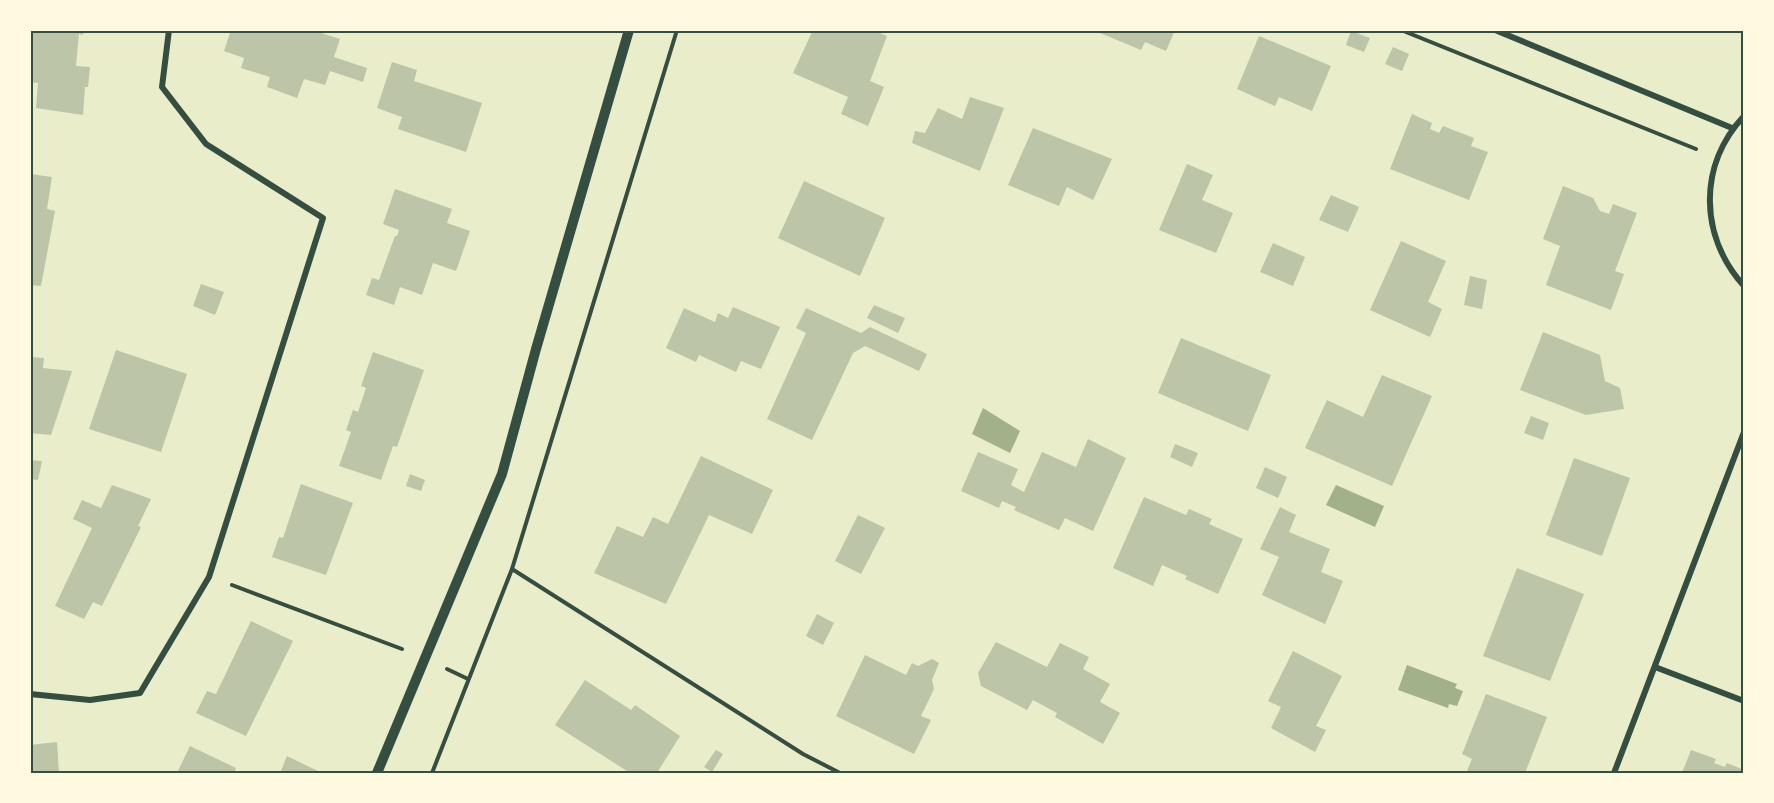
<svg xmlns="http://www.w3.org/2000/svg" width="1774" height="803" viewBox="0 0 1774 803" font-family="'PT Sans Narrow',sans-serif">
	<rect width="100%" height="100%" fill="#e9edc9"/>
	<g fill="#a3b18a">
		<path d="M983,408l37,23 -10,22 -38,-19z"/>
		<path d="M1336,485l48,21 -9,21 -49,-22z"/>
		<path d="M1407,665l50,19 -2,4 8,3 -6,15 -8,-2 -1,4 -50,-18z"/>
	</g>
	<g fill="#bcc5a7">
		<path d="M30,30h53v5l-4,-1 -3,32 14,1 -2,20h-3l-2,28 -47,-7 2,-25 -8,-1z"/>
		<path d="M231,30h81l28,9 -6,18 33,11 -4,14 -33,-11 -5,14 -21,-6 -7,19 -30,-11 3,-10 -29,-9 3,-10 -20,-7z"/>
		<path d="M813,30h60l14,6 -17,45 14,6 -16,39 -27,-12 7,-17 -55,-24z"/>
		<path d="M1093,30h82l-9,21 -21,-9 -4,8z"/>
		<path d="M1351,31l19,7 -6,14 -18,-7z"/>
		<path d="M1259,36l72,30 -19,45 -33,-14 -4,9 -38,-17z"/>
		<path d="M1393,47l16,7 -7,17 -17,-7z"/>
		<path d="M392,62l25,8 -3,11 68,22 -16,49 -68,-23 4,-12 -25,-9z"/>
		<path d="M970,97l34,11 -24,63 -68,-28 3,-12 10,2 13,-25 24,11z"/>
		<path d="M1412,114l20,9 -2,6 9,4 4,-7 31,12 -3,8 17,6 -19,48 -79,-31z"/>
		<path d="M1033,128l79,31 -19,41 -26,-13 -8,19 -51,-21z"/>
		<path d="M1187,164l26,11 -11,25 31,13 -17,40 -57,-23z"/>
		<path d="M30,174l22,3 -5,32 8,2 -14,75 -11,-1z"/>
		<path d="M804,181l81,37 -25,58 -82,-38z"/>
		<path d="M1563,186l30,12 7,13 9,3 4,-10 24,9 -22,58 9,3 -13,36 -65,-25 14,-39 -17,-7z"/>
		<path d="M395,189l57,20 -5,14 23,8 -14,40 -23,-8 -11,32 -22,-8 -6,18 -28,-10 6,-17 7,2 16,-44h2l2,-6 -16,-6z"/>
		<path d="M1331,195l28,12 -11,25 -29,-12z"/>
		<path d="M1401,241l45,20 -18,41 14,7 -12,28 -60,-27z"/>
		<path d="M1273,243l32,14 -12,29 -33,-14z"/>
		<path d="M1470,276l17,4 -5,29 -18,-4z"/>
		<path d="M201,284l23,8 -9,23 -22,-9z"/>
		<path d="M874,305l31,13 -7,15 -31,-15z"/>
		<path d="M733,307l47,20 -19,42 -20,-8 -5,11 -37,-17 -3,7 -30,-14 18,-40 31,14 3,-9 10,5z"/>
		<path d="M806,308l55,25 9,-6 57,27 -8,17 -54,-25 -12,7 -41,87 -45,-21 39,-86 -10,-5z"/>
		<path d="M1543,332l57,23 5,26 15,7 4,21 -38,6 -66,-25z"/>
		<path d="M1181,338l90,37 -23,56 -90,-38z"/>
		<path d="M116,350l71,24 -26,78 -72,-23z"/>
		<path d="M373,352l51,18 -27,77 -4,-1 -12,34 -42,-14 12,-34 -5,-2 7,-20 5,2 8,-24 -5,-2z"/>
		<path d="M30,357l14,1 -1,10 29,3 -21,64 -21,-2z"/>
		<path d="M1382,375l50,21 -40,90 -87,-38 22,-48 36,17z"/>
		<path d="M1531,416l18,7 -6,17 -19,-7z"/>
		<path d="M1088,439l38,19 -33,73 -28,-13 -6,12 -45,-20 2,-3 -14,-6 -3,7 -38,-17 17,-39 40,17 -7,16 13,7 18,-40 34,15z"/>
		<path d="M1175,444l23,9 -6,14 -22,-10z"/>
		<path d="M701,456l72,34 -21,44 -43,-19 -43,89 -72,-31 23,-47 26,11 10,-20 15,7z"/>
		<path d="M1574,458l56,20 -28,78 -56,-21z"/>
		<path d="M30,460l12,1 -4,19 -8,-1z"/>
		<path d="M1265,467l22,10 -9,21 -22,-10z"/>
		<path d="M410,474l15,6 -4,11 -15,-5z"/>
		<path d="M301,484l52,19 -27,72 -54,-18 7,-20 4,1z"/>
		<path d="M112,485l39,14 -13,27 3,1 -39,79 -9,-4 -9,17 -29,-13 37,-78 -19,-9 9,-19 19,8z"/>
		<path d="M1144,497l42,18 3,-6 23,10 -3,5 34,15 -25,55 -33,-15 2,-3 -25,-11 -9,21 -40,-18z"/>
		<path d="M1280,507l16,8 -7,17 41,17 -9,23 22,9 -18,43 -63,-29 17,-38 -19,-8z"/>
		<path d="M858,515l27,13 -24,46 -26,-13z"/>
		<path d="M1517,568l67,26 -34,87 -67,-25z"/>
		<path d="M817,614l17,9 -11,22 -17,-9z"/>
		<path d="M251,621l42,20 -47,95 -50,-23 11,-22 9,3z"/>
		<path d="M996,642l51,25 13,-24 29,14 -6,12 27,15 -10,18 20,11 -17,31 -48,-27 2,-4 -24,-13 -6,10 -46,-24 -3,-13z"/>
		<path d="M1293,651l49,25 -26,50 10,4 -11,22 -44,-24 10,-21 -13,-6z"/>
		<path d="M865,655l41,20 6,-12 6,3 14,-7 7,4 -7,17 2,9 -13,27 10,4 -17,34 -78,-38z"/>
		<path d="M585,680l46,30 4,-5 45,31 -23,37h-27l-75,-48z"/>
		<path d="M1486,694l61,23 -22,56h-59l6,-14 -10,-5z"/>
		<path d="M57,742l2,31h-29v-28z"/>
		<path d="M190,746l46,22 -2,5h-57z"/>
		<path d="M716,750l7,4 -11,18 -8,-5z"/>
		<path d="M1691,750l25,9 -2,4 11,4 2,-4 17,7v3h-62z"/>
		<path d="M287,756l35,17h-42z"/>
	</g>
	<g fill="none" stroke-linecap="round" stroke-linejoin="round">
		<g stroke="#344e41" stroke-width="4">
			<path d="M1401,30l295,119"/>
			<path d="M512,569l291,185 37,19"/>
			<path d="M232,585l170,64"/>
			<path d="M447,669l21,10"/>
			<path d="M432,773l80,-204 165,-539"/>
		</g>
		<g stroke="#344e41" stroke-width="6">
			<path d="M1495,30l237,98"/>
			<path d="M1744,116c-46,49 -45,120 0,170"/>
			<path d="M1655,667l89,34"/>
			<path d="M30,694l60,6 50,-7 69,-116 114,-359 -117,-74 -44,-57 7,-57"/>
			<path d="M1614,773l130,-341"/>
		</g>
		<path stroke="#344e41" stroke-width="10" d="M377,773l125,-299 34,-125 93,-319"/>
	</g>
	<rect width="1774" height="803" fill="none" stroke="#fefae0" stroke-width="63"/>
	<rect x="32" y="32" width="1710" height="740" fill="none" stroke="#344e41" stroke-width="2"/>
</svg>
